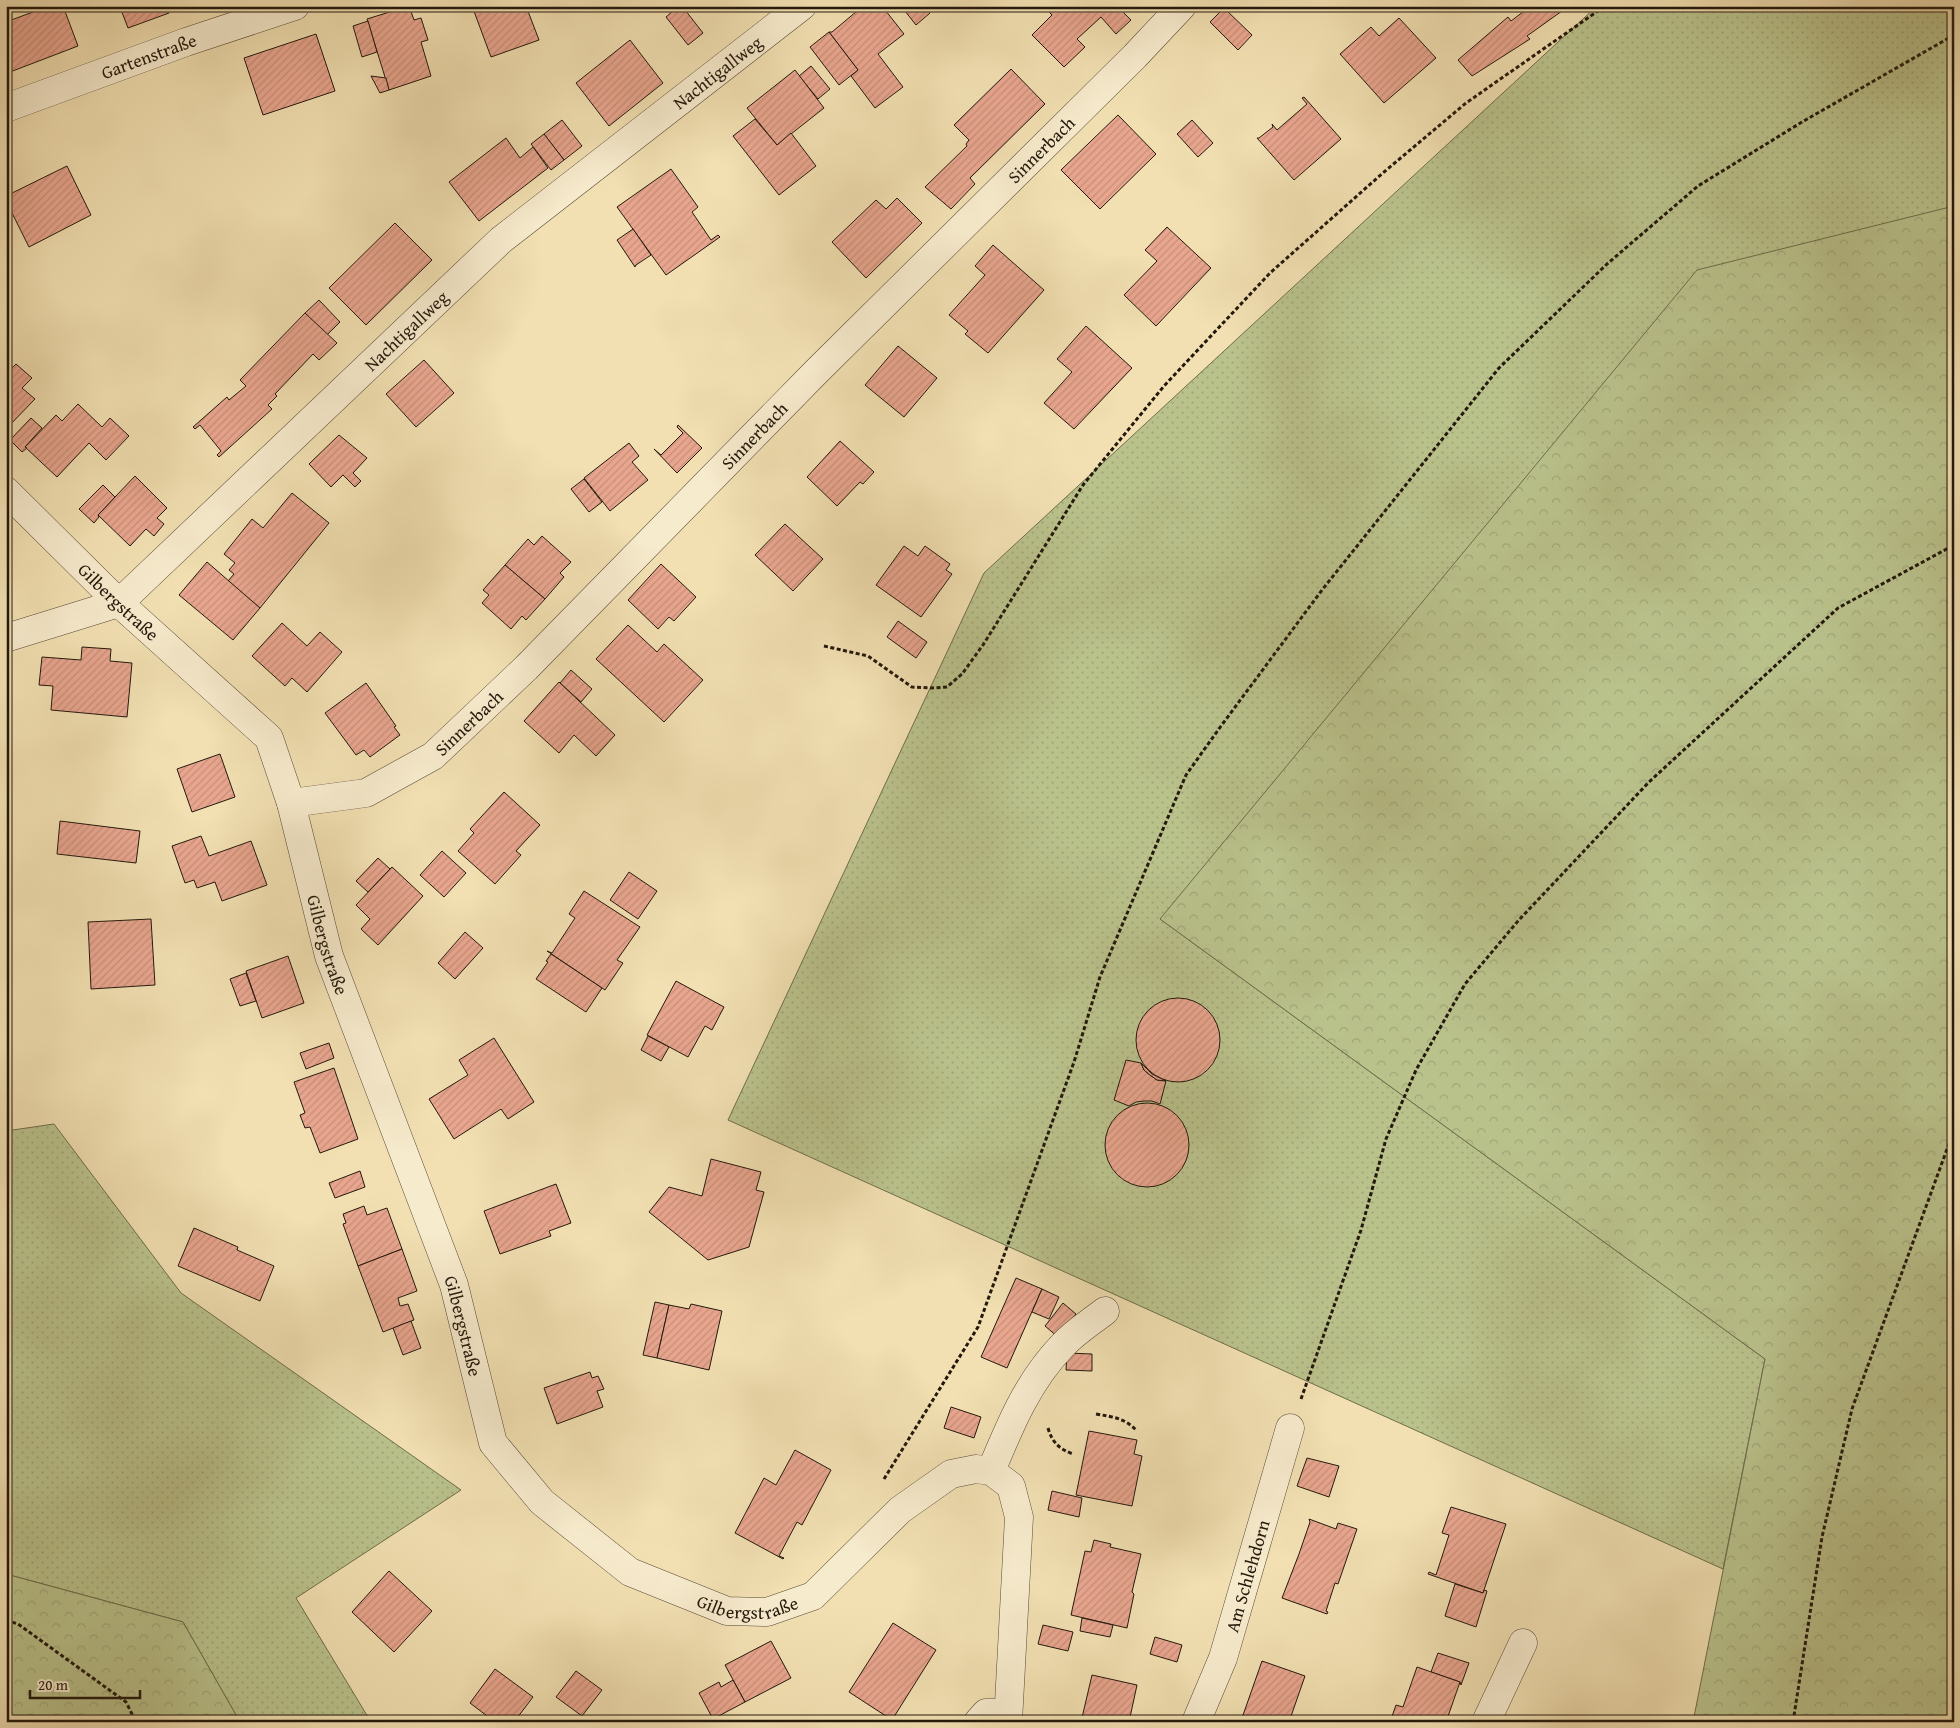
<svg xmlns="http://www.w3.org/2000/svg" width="1960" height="1728" viewBox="0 0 1960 1728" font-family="'Gentium Book Plus',serif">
	<defs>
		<pattern id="grass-dots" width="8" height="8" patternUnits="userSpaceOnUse" patternTransform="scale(1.25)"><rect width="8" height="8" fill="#bac28c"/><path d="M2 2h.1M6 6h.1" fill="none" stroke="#a0a678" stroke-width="1.8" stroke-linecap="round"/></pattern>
		<pattern id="forest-crowns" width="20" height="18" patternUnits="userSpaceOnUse" patternTransform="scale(1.25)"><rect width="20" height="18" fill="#bac28c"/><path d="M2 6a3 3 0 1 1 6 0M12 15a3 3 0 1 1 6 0" fill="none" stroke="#a0a678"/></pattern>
		<pattern id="building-hatch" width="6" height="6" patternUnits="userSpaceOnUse" patternTransform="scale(1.25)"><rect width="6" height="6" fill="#e9a68f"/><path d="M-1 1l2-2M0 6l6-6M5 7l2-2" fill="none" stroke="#c88e7a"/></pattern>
	</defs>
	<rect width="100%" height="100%" fill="#f2e0b2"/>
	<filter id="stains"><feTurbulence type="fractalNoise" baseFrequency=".004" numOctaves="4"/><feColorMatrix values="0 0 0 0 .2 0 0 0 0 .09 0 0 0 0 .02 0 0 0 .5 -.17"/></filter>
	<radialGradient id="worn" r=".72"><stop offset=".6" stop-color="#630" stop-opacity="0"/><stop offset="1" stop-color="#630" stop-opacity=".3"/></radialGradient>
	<g fill="url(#grass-dots)" stroke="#6e6d4c">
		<path d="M1597,6h357v201l-794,712 605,440 -42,210 -995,-449 256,-547z"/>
		<path d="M54,1124l127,169 280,197 -165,108 75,124h-131l-57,-100 -177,-48v-443z"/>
	</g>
	<g fill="url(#forest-crowns)" stroke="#6e6d4c">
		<path d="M1954,206v1516h-261l72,-363 -605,-440 537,-649z"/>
		<path d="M6,1574l177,48 57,100h-234z"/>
	</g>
	<g fill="url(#building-hatch)" stroke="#23180c">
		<path d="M49,6h14l15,40 -68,26 -4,-9v-41z"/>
		<path d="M114,6h53l2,7 -41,15 -8,-21 -5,2z"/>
		<path d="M409,6l5,14 7,-2 7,22 -7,2 10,34 -42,14 -22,-71z"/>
		<path d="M472,6h54l13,34 -48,17z"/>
		<path d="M679,6h3l21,27 -15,12 -22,-28z"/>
		<path d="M863,6h19l22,28 -26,20 25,33 -28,21 -24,-32 7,-6 -29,-38h3z"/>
		<path d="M901,6h24l5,7 -14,12z"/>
		<path d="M1053,6h64l14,14 -15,14 -15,-17 -24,22 8,8 -21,20 -32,-32 20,-20 -4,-4z"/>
		<path d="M1531,6h38l-42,30 3,3 -58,37 -14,-16 50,-43 3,4z"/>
		<path d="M1224,8l28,27 -14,15 -28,-28z"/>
		<path d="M1399,18l37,40 -52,45 -44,-49 31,-27 8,9z"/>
		<path d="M368,21l9,31 -15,5 -9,-31z"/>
		<path d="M829,32l29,38 -19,15 -29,-38z"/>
		<path d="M316,34l19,57 -72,24 -19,-57z"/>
		<path d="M630,40l33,43 -54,43 -33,-43z"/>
		<path d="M811,66l19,23 -12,10 -19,-23z"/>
		<path d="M1011,69l34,35 -75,74 5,6 -24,25 -26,-22 42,-41 -1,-2 3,-4 -15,-15z"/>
		<path d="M795,70l29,38 -47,37 -30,-37z"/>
		<path d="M371,76l15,2 3,12 -9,3z"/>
		<path d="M1304,97l37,42 -47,41 -37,-42h2l14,-11 -1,-3 5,6 30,-26 -5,-6z"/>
		<path d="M1118,115l38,39 -56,55 -39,-39z"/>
		<path d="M755,119l22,26 14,-12 25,33 -37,29 -46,-59z"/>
		<path d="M562,120l20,26 -18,14 -20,-26z"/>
		<path d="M1192,120l21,23 -15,14 -21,-23z"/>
		<path d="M544,134l20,26 -13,10 -20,-26z"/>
		<path d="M506,138l14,20 13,-11 15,21 -69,53 -30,-39z"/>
		<path d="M67,166l24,49 -62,32 -23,-46v-5z"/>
		<path d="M671,169l27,38 -6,5 19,28 7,-5 2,2 -54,38 -49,-68z"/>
		<path d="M897,198l25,25 -56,55 -34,-36 44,-42 10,9z"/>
		<path d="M395,223l37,37 -66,65 -37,-37z"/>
		<path d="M1167,227l44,41 -55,58 -32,-31 33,-34 -12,-11z"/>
		<path d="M633,229l18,26 -15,10 -1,2 -18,-27z"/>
		<path d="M993,245l51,45 -56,63 -23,-19 3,-3 -19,-16 36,-40 -10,-9z"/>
		<path d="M319,300l21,22 -13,13 -22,-22z"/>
		<path d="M305,313l32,30 -18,17 -6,-6 -38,40 2,2 -9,9 4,4 -53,48 -2,-2 4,-4 -21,-26 -5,4 -2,-2 34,-30 2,3 17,-14 -6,-6z"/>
		<path d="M1086,326l46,42 -58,61 -30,-26 28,-31 -15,-13z"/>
		<path d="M898,346l39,32 -33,39 -39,-32z"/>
		<path d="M424,360l30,33 -38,34 -30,-33z"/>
		<path d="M16,364l16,14 -10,10 13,11 -29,30v-57l1,1z"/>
		<path d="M78,404l24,23 8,-9 19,18 -23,24 -17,-17 -32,34 -32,-30 31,-32 6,6z"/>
		<path d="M31,418l11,10 -17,19 2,1 -5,4 -12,-12z"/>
		<path d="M678,425l24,23 -25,25 -23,-24 7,6 22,-22 -6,-6z"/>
		<path d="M339,435l28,23 -14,15 8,8 -6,6 -12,-12 -12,12 -22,-23z"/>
		<path d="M840,441l34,31 -11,12 -3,-2 -23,24 -30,-29z"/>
		<path d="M629,443l10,13 -7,6 16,18 -38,31 -26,-33z"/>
		<path d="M135,476l32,32 -10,10 7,6 -10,12 -8,-7 -16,17 -32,-31z"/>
		<path d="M584,479l18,23 -13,10 -18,-23z"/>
		<path d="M103,485l12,12 -17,18 1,2 -5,6 -15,-14z"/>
		<path d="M292,493l37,30 -69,85 -32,-27 6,-7 -5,-4 6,-7 -11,-9 28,-35 11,9z"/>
		<path d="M785,524l38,35 -30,32 -38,-36z"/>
		<path d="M542,536l29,26 -11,11 4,4 -19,22 -40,-34 23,-26 6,6z"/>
		<path d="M904,546l14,10 7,-10 25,18 -4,6 6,4 -31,43 -45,-32z"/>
		<path d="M207,562l53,46 -27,32 -54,-45z"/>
		<path d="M661,564l35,33 -22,24 -5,-4 -11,12 -30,-29z"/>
		<path d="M505,565l40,34 -19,21 -4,-4 -11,13 -29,-26 7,-8 -6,-5z"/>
		<path d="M898,621l29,21 -11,16 -29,-21z"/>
		<path d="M282,623l25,23 13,-14 22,20 -35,40 -15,-14 -7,8 -33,-30z"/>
		<path d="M628,625l29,27 7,-8 39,36 -39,42 -68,-63z"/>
		<path d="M82,647l29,2 -1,12 22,2 -5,54 -76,-7 2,-24 -14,-1 3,-28 39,3z"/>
		<path d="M571,670l21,19 -11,13 -21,-19z"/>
		<path d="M559,682l56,53 -19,21 -22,-21 -15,18 -35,-32z"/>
		<path d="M366,683l30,43 -2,1 6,8 -30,22 -6,-7 -8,5 -31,-42z"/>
		<path d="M220,754l15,43 -43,15 -15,-43z"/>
		<path d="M504,792l36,33 -24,26 5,4 -26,29 -37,-33 16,-18 -4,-4z"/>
		<path d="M60,821l80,10 -4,32 -79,-9z"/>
		<path d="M201,836l8,20 42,-15 16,44 -45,16 -7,-19 -18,6 -3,-8 -9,3 -13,-37z"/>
		<path d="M442,851l24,22 -22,24 -24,-22z"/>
		<path d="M378,858l12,11 -22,23 -12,-11z"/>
		<path d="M392,867l31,29 -45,49 -17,-16 9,-10 -14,-14z"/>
		<path d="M629,872l28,19 -19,28 -28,-19z"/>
		<path d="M584,891l56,36 -23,33 6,3 -18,27 -58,-39 5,2 23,-35 -6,-4z"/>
		<path d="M151,919l4,66 -64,4 -3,-67z"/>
		<path d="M465,932l18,16 -28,31 -17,-16z"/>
		<path d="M551,954l51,34 -16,24 -50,-33 12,-17 -2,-1z"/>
		<path d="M288,956l16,47 -42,15 -16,-47z"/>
		<path d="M246,973l10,28 -16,5 -10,-27z"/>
		<path d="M676,981l48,26 -12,23 -7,-4 -17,31 -41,-22z"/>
		<circle cx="1178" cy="1040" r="42"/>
		<path d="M648,1036l21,11 -8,14 -20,-11z"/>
		<path d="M494,1038l40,64 -26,17 -7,-10 -47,30 -25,-40 39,-24 -9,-15z"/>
		<path d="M329,1043l5,15 -28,11 -6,-16z"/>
		<path d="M1126,1060l15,3 3,7 6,5 7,5 9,1 -6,23 -8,-3h-8l-8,1 -7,4 -15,-6z"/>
		<path d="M1141,1063l11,11 14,7 -9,-1 -7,-5 -6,-5z"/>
		<path d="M334,1068l24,71 -38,14 -10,-26 -5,1 -5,-13 5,-2 -11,-31z"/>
		<circle cx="1147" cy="1145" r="42"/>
		<path d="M711,1159l50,13 -5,18 8,2 -15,55 -41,13 -59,-48 20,-25 33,9z"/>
		<path d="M360,1171l5,16 -30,11 -6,-15z"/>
		<path d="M556,1184l15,39 -22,8 2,5 -51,18 -16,-43z"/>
		<path d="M364,1206l3,9 20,-7 15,41 -44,17 -15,-42 3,-1 -3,-9z"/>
		<path d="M194,1228l44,19 -1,3 37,16 -14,35 -82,-35z"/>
		<path d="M402,1249l15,42 -19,7 2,8 8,-2 6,16 -31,12 -25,-66z"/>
		<path d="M1016,1278l26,11 -35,79 -26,-11z"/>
		<path d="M1042,1289l17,8 -10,22 -17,-7z"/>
		<path d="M655,1302l14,3 -12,53 -14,-3z"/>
		<path d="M1063,1303l13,11 -18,23 -13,-11z"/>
		<path d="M691,1304l31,7 -13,59 -52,-12 12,-53 20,4z"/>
		<path d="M411,1321l10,27 -18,7 -10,-27z"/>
		<path d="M1067,1353l25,1v17l-26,-1z"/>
		<path d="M590,1372l2,6 6,-2 6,13 -7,2 6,16 -46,17 -13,-36z"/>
		<path d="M951,1407l30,10 -7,21 -30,-10z"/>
		<path d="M1089,1431l48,9 -3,14 8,2 -10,50 -56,-11z"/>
		<path d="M795,1450l36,20 -29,55 -5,-3 -18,34 5,2 -1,1 -48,-26 29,-55 12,7z"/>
		<path d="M1307,1458l32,8 -10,31 -32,-11z"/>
		<path d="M1052,1491l30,7 -3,19 -31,-7z"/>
		<path d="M1451,1507l55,17 -23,69 -55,-19 1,-2 7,3 13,-40 -7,-2z"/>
		<path d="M1309,1519l27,10 2,-6 19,6 -19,55 -3,-1 -9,28 2,1 -1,2 -45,-16 17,-44 11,-32z"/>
		<path d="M1094,1540l17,4 -1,3 31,7 -9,38 2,2 -7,34 -56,-13 14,-64 6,1z"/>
		<path d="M389,1571l43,40 -38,41 -42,-40z"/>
		<path d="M1455,1584l28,9 1,-3 3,1 -11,36 -31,-11z"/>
		<path d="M1082,1618l31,7 -3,12 -30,-6z"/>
		<path d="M893,1623l43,27 -44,70 -43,-28z"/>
		<path d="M1043,1625l30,7 -5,19 -30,-7z"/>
		<path d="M1155,1637l27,8 -5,17 -27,-8z"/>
		<path d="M771,1641l20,37 -46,24 -20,-37z"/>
		<path d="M1438,1653l31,10 -8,22 -1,-3 -29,-10z"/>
		<path d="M1262,1661l43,15 -16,46h-35l-12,-4z"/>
		<path d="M1417,1667l43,15 -14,40h-56l6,-17 7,2z"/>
		<path d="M495,1669l38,28 -19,25h-19l-25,-19z"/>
		<path d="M576,1671l26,19 -20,26 -26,-19z"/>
		<path d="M1092,1675l45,10 -8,37h-48z"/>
		<path d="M733,1680l12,22 -32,17 -14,-26 20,-11 2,5z"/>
	</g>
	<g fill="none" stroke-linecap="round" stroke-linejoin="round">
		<g stroke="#574a36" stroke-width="29">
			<g id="minor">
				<path id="s1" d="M6,108l180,-66 109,-36"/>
				<path id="s2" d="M6,491l113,112 150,135 22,65 38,153 125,329 39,158 49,59 88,70 97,39 40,1 46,-16 87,-86 51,-36 25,-5 15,2 20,15 8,31 -11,205"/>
				<path id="s3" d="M6,638l113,-35 382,-363 301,-234"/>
				<path id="s4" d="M291,803l75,-10 67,-37 93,-88 290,-296 319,-316 47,-50"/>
				<path d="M991,1471c19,-46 37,-90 72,-126 12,-13 28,-23 42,-34"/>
				<path d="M978,1722l8,-9h22"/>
				<path id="s5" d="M1196,1722l27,-64 67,-230"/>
				<path d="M1486,1722l37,-79"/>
			</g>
		</g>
		<g stroke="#23180c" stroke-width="3" stroke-dasharray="4 2.5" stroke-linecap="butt">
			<path d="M824,646l44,10 44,31 19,1 16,-1 15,-13 21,-29 100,-160 81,-99 106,-113 114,-101 82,-69 139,-97"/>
			<path d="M1301,1399l60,-169 25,-91 30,-69 49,-86 53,-63 131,-139 189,-174 116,-63"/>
			<path d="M1096,1414c17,3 29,4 41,17"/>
			<path d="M1048,1428c4,14 11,21 25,26"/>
			<path d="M884,1479l94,-152 96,-265 26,-85 86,-202 35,-49 101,-136 177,-222 108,-104 91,-78 104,-64 152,-87"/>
			<path d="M6,1620l12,4 108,78 10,20"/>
			<path d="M1793,1722l29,-185 30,-128 102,-279"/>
		</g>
		<use href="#minor" stroke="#f7ebcd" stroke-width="28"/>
	</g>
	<g text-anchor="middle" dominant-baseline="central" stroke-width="4" stroke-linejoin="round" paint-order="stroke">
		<g font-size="18" fill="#23180c" stroke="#f7ebcd">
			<text stroke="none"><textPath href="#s1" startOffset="152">Gartenstraße</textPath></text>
			<text stroke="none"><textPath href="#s3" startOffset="919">Nachtigallweg</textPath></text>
			<text stroke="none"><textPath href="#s4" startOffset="1011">Sinnerbach</textPath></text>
			<text stroke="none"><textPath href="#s3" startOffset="514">Nachtigallweg</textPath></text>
			<text stroke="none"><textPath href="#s4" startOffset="606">Sinnerbach</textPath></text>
			<text stroke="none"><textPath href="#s2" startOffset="158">Gilbergstraße</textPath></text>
			<text stroke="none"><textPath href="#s4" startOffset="201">Sinnerbach</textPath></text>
			<text stroke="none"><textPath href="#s2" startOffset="576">Gilbergstraße</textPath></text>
			<text stroke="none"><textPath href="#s2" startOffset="981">Gilbergstraße</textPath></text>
			<text stroke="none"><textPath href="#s5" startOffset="155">Am Schlehdorn</textPath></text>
			<text stroke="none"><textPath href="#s2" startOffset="1416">Gilbergstraße</textPath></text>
		</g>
	</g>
	<rect width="1960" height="1728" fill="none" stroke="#f2e0b2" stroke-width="25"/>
	<rect x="8" y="8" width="1945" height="1713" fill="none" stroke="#23180c" stroke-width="2.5"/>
	<rect x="12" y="12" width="1935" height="1703" fill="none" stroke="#23180c"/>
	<path d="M30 1690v8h110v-8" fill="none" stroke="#23180c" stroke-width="2.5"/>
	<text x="38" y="1690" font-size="15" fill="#23180c" stroke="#f7ebcd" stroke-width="4" paint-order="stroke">20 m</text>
	<rect width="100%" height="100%" filter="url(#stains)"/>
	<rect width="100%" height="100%" fill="url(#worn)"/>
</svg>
